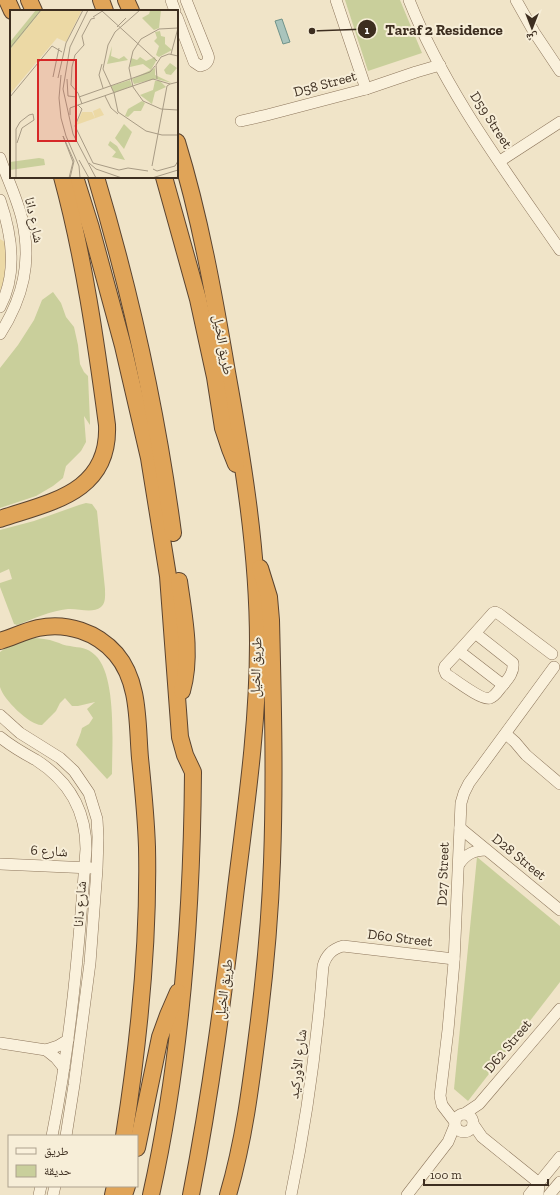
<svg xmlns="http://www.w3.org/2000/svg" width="560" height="1195" viewBox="0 0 560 1195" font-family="'Zilla Slab','Noto Naskh Arabic',serif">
	<rect width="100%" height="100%" fill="#f0e4c8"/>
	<g fill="#c9cf9b">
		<path d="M345,0h55l22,53 -54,18z"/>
		<path d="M53,292l8,11 5,14 8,10 4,18 2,19 4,8 4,4 2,46v3l-6,-9 2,26 -5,9 -15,15 -3,12 -10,8 -17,10 -36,12v-140l18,-23 16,-25 8,-20z"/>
		<path d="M86,503l6,1 5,7 8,78c0,6 1,14 -4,18 -9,7 -23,1 -33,2 -18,2 -35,10 -51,16l-3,-1 -14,-37v-4l12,-4 -3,-10 -9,4v-43l34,-9 45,-16z"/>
		<path d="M32,638c8,0 16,1 24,4 4,1 9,4 14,4 10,2 17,1 25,9 22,20 17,89 17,119l-5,5 -31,-34c2,-6 5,-11 6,-17l7,-4 4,-6 -6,-9 8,-7 -17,4h-6l-7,-8 -5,5 -4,8 -14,14c-12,1 -39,-26 -42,-38 0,-10 0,-25 0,-35l10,-7z"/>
		<path d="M477,857l83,69v56l-92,119 -14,-12z"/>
	</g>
	<path fill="#ecd9a5" d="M0,239l5,3c2,19 3,31 -5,49z"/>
	<path fill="#a9c4bc" stroke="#6f938a" d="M282,19l8,23 -7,2 -8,-23z"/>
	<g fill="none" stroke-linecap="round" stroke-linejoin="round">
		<g stroke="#8d765c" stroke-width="12">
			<g id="minor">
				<path d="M171,0l4,11"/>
				<path d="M336,0l30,89"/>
				<path d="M409,0c36,91 96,170 151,250"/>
				<path d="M516,0l18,32 26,39"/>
				<path d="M177,17l17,45 6,4c6,-1 10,-5 8,-11l-22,-55"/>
				<path d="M241,121l26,-6 99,-26 50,-17 24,-7"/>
				<path d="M0,158c7,20 17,40 22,61 10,43 1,79 -22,115"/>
				<path d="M500,161l60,-39"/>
				<path d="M0,200c12,35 18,73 0,107"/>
				<path d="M475,633l38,30c1,9 -4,15 -10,22 -4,4 -7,11 -13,13 -8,3 -36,-19 -44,-24l-2,-5 1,-3c16,-17 32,-35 48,-53l2,-1 4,2 53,40"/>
				<path d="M459,651l44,34"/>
				<path d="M0,715l20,18 40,25 14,13 15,22 8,26 1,18 -1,32 -7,94 -16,122 -8,51"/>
				<path d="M506,734l9,8 11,13 34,29"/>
				<path d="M0,737c11,9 23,16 36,23 33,21 50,50 50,89 -7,96 -15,193 -34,287"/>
				<path d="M460,828l100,82"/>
				<path d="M0,864l91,4"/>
				<path d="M459,864c7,-10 15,-14 27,-14"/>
				<path d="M0,1043l46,7 12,-4 10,-6"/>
				<path d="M46,1050l10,8 8,10"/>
				<circle cx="464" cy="1123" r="9"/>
				<path d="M464,1114l15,-10 81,-95"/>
				<path d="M455,1122l-13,-17 -2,-9 8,-66 6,-68 7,-159 3,-10 5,-10 85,-116"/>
				<path d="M473,1124l9,13 57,46 -1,12"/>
				<path d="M39,1195l2,-9"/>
				<path d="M53,1195l2,-9"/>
				<path d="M291,1195c16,-76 26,-152 32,-229 3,-11 9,-17 20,-20l111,13"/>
				<path d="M407,1195l41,-53 7,-17"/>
				<path d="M529,1195l31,-38"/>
				<path d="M549,1195l11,-13"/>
			</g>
		</g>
		<g stroke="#5b4430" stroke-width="18">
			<g id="highway">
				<path d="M7,0l5,11"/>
				<path d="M29,0l5,11"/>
				<path d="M101,0l4,11"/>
				<path d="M126,0l5,11"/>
				<path d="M177,142c23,75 37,153 50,230 16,89 31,180 31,271 0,82 -12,164 -22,245 -12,103 -25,205 -45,307"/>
				<path d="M75,177l16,51 32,118 26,112 19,118 12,161 5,18 8,17c-1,141 -11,284 -42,423"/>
				<path d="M96,177c35,117 61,235 77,356"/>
				<path d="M164,177l34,122 17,78 8,51 7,21 6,15"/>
				<path d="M0,519c50,-17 110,-26 107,-94 -11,-83 -23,-167 -45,-248"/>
				<path d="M179,581c5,36 13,75 3,110"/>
				<path d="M0,641c13,-4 25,-10 38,-13 29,-6 59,4 78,26 24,28 21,70 24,104 3,29 6,59 7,89 2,96 -8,194 -23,289"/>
				<path d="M137,1148l23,-111 8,-22 10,-23"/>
				<path d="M113,1195l2,-9"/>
				<path d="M124,1195l3,-9"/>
				<path d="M228,1195c16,-54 23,-111 30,-167 7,-55 12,-110 14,-166 3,-81 1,-161 -1,-242l-2,-23 -9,-29"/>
			</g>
		</g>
		<use href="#minor" stroke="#faf1dc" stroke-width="11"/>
		<use href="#highway" stroke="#e0a458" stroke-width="16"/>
	</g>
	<g text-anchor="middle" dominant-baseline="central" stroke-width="4" stroke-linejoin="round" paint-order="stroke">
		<g font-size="14" fill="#3d2e20" stroke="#f7eed8">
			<text transform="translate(325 84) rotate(-15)">D58 Street</text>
			<text transform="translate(491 120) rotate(57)">D59 Street</text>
			<text transform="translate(34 220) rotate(78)">شارع دانا</text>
			<text transform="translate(223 345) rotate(80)">طريق الخيل</text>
			<text transform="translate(256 667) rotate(-88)">طريق الخيل</text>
			<text transform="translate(49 851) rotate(3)">شارع 6</text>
			<text transform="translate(519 857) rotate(39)">D28 Street</text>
			<text transform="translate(443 874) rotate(-88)">D27 Street</text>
			<text transform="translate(80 904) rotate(-86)">شارع دانا</text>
			<text transform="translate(400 938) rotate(7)">D60 Street</text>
			<text transform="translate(224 989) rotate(-82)">طريق الخيل</text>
			<text transform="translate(508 1046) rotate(-50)">D62 Street</text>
			<text transform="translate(298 1064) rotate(-83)">شارع الأوركيد</text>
		</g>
	</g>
	<g transform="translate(10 10)">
		<rect width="168" height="168" fill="#f0e4c8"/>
		<path d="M26,0h6l-32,40v-8zM151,0l-2,18 -5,2 -12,-12 7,-4 1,-3zM150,21l1,5 4,1v7l7,6 -13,7 -3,-2 3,-9 -5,-5 3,-3 -2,-6zM102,36l-1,10 8,3 5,-3 4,4 -21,4zM130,47l6,4 9,-4 1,4 -5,9 -8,-6 -13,3 1,-9 6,2zM160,53l7,5 -6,7 -5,-1 -2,-4zM145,58v7l17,8 -16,-4 -22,5 -2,-5zM120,70l2,6 -18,7 -3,-7zM145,71h5l6,6 -11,5 -3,12 -12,-9 13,-5zM132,91l3,2 -4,8h-7l-6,6 -3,-1 3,-7zM114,114l8,8 -8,17 -9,-11zM100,131l7,5 8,14 -13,-3 4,-5 -8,-7zM29,148l5,1 1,6 -35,5v-8z" fill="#c9cf9b"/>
		<path d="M32,0h40l-16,32 -9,-4 10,-12 -57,68v-44zM90,98l4,7 -28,10 6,-13h10l3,6 -2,-7z" fill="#ecd9a5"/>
		<path fill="none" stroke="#a89b85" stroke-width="1" d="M78,0l-18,37 -7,42 10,45 23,44M130,0l-25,22 -7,13 -5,24 11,24 4,19 28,19 16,4h16M92,1l55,50M83,7l11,-7M107,17l9,-9M168,18l-19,1 -18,10 -8,12 -4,17 4,19 10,14 18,8 17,1M0,38l31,-38M161,44l7,-26M92,54l-3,11 4,13M51,65l-2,23 2,20 5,18 13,30 1,12M43,67l6,-29M48,68l8,-35 17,-33M57,69l1,17 9,1M147,69l-1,-14 5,-8 8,-3 9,2M95,86l6,12 7,6M0,87l42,-51 10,6M69,87l71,-25 5,-6M72,94l-4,-11 -7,-8 1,-18 3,-12 9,-10 -2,-9 9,-17 4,-1M60,105v-7l8,-3M7,133l5,-15 12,-8M69,150l10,18M79,153l7,6 26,9M142,156l15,-80 3,-2M143,159l4,2 18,-5 3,-5M138,161l-20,-3 -9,2 -26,-7 -18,-37 7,-17 -4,-4 75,-26 17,5 8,-2M6,168v-49l4,-7 9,-7 4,-1 1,6M59,168l4,-16 -10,-26 11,25 -4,17M142,168l26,-8"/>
		<path fill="#d62828" fill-opacity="0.15" stroke="#d62828" stroke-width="2" d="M28,50h38v81h-38z"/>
		<rect width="168" height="168" fill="none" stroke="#3d2e20" stroke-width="2"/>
	</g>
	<path fill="none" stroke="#3d2e20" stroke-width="1.5" d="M312 31L367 29"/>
	<g fill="#3d2e20" stroke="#f7eed8" stroke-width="1.5">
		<circle cx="312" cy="31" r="4"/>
		<circle cx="367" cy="29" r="10"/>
	</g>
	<g font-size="12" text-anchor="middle" font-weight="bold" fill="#fff">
		<text x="367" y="34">1</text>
	</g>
	<g font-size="15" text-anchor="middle" font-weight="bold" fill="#3d2e20" stroke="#f7eed8" stroke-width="4" stroke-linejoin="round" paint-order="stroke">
		<text x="444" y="35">Taraf 2 Residence</text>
	</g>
	<rect x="8" y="1135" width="130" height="52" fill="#f7eed8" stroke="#ada18e"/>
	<rect x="16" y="1148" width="20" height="6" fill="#faf1dc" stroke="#ada18e"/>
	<text x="44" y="1155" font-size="12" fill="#3d2e20">طريق</text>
	<rect x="16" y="1165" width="20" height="12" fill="#c9cf9b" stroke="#ada18e"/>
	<text x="44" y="1175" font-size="12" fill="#3d2e20">حديقة</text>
	<g transform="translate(532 28) rotate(180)" stroke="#f7eed8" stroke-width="3" paint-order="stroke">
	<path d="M0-3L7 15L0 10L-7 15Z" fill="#3d2e20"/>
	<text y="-6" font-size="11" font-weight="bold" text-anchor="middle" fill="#3d2e20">ش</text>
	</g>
	<path d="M424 1179v6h124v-6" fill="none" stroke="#3d2e20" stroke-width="2"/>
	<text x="430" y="1179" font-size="12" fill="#3d2e20" stroke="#f7eed8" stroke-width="3" paint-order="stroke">100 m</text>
</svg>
